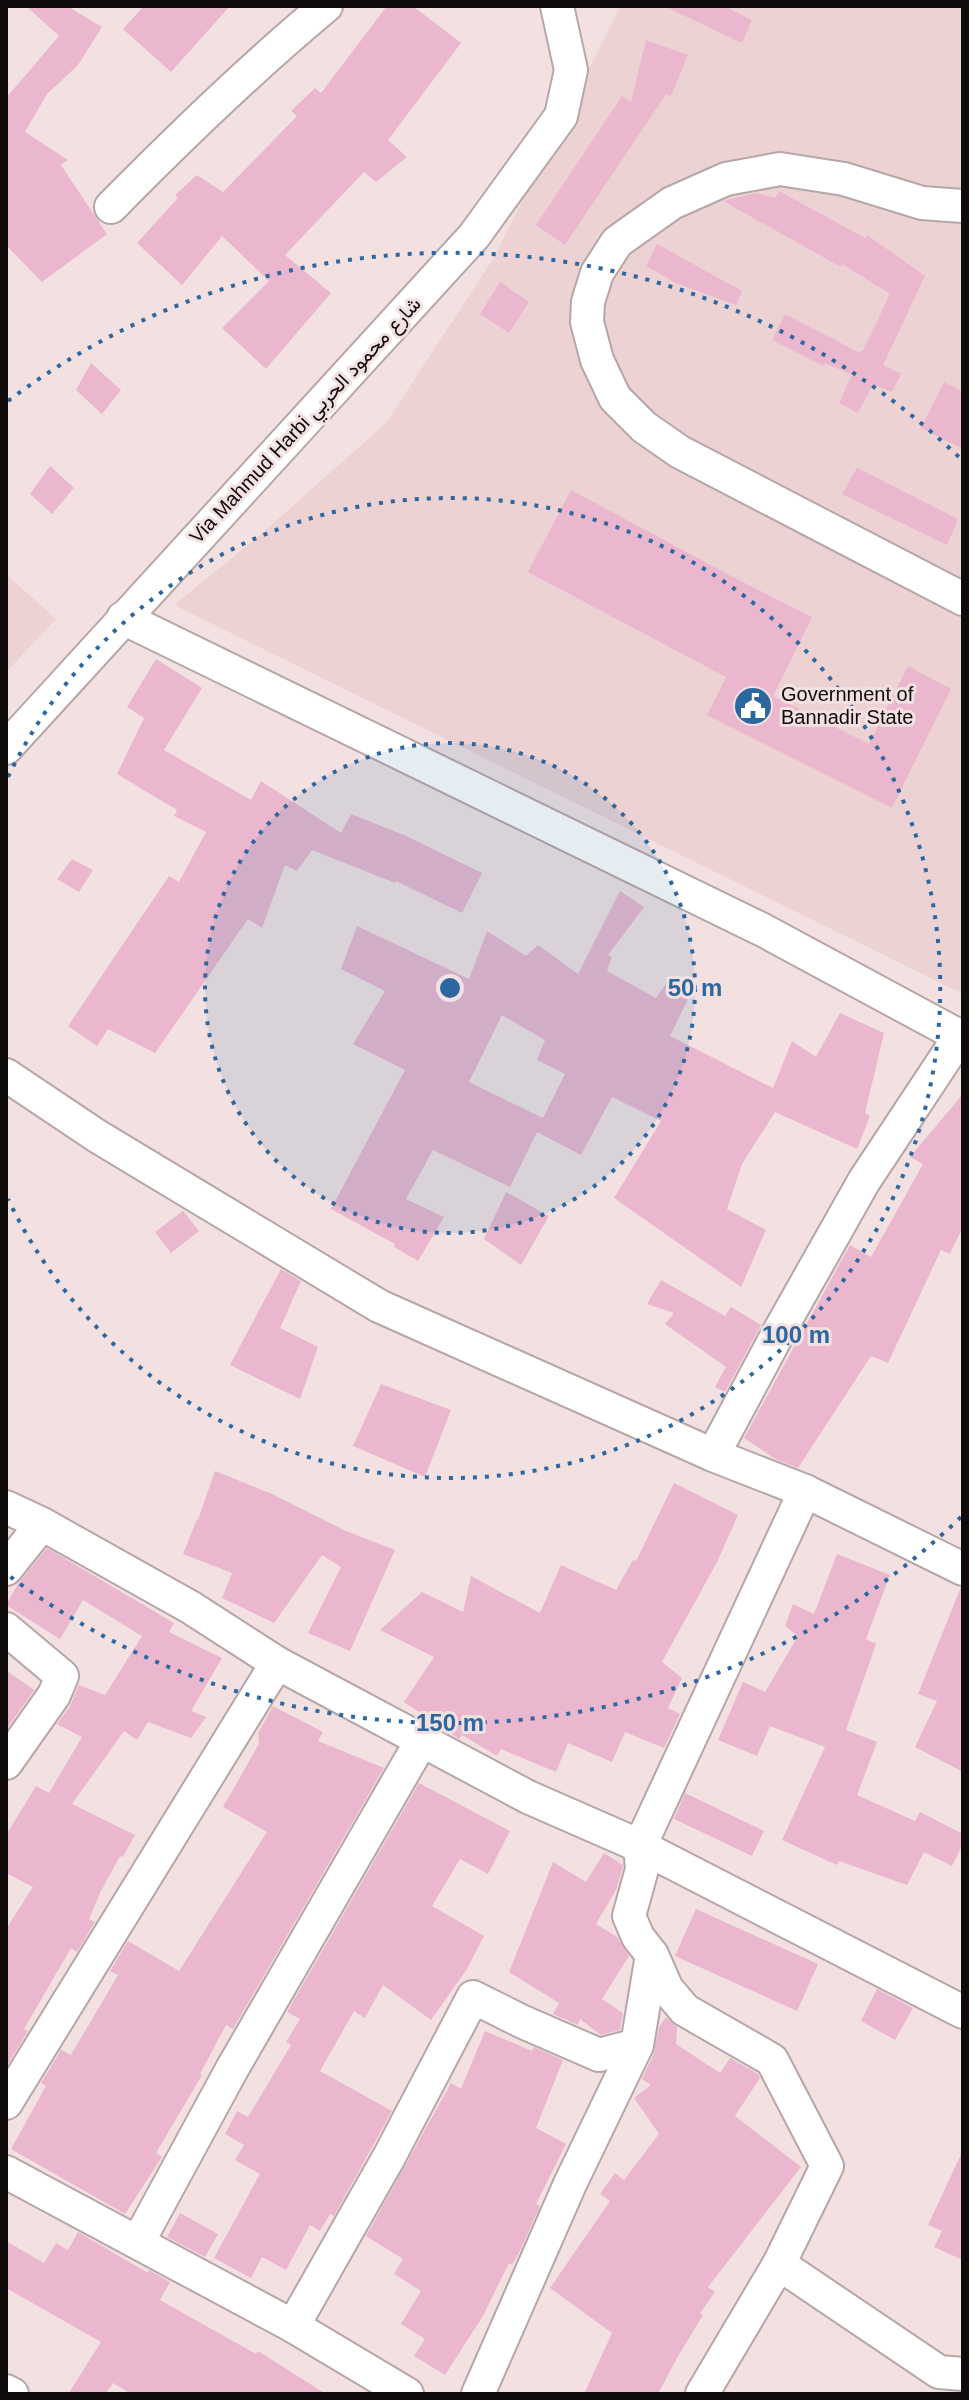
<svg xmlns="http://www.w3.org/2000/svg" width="969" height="2400" viewBox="0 0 969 2400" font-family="Helvetica,Vazirmatn,sans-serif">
	<rect width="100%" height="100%" fill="#f3e1e2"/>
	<g fill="#ecd2d3">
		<path d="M621,6h342v988l-789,-389 86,-70 126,-112 107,-164z"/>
		<path d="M6,574l50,45 -50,53z"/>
	</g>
	<g fill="#eab7ce" fill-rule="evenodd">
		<path d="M26,6h41l35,21 -24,38 -31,29 -22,38 43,28 -7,5 46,69 -65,48 -36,-37v-147l53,-62z"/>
		<path d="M144,6h86l-59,66 -48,-43z"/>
		<path d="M387,6h26l48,37 -73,97 19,17 -31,25 -12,-10 -79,83 46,38 -65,76 -44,-41 47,-47 -47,-45 -40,49 -45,-42 41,-45 -3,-3 22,-20 26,17 74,-76 -6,-5 24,-23 6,5z"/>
		<path d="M664,6h60l28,14 -10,23z"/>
		<path d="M646,40l42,15 -17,41 -5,-2 -101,151 -29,-20 86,-129 9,6z"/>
		<path d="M779,191l86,47 2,-3 58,41 -42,89 18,9 -9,18 -19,-8 -15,29 -19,-10 13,-28 -27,-12 -2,3 -51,-26 13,-26 75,39 2,-3 1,1 27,-57 -48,-30 -1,3 -118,-66 33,-8 19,5z"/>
		<path d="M657,244l85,47 -6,14 -60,-22 -30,-17z"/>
		<path d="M500,282l29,20 -20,31 -29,-19z"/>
		<path d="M91,363l30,27 -19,24 -26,-24z"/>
		<path d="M944,382l19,10v57l-42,-21z"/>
		<path d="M50,466l24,22 -22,26 -22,-20z"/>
		<path d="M857,468l101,51 -11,26 -105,-51z"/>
		<path d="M571,490l160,86 81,41 -39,79 96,48 39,-78 43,23 -59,119 -185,-93 19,-38 -198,-105z"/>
		<path d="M156,659l46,29 -38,62 87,50 10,-19 80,52 10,-19 53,21 78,38 -20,40 -66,-32 -1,2 -83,-33 -15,21 -12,-6 -23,63 -14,-9 -93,134 -47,-24 -11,17 -29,-20 101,-150 10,6 27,-50 -32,-16 3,-6 -60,-36 27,-56 -17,-11z"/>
		<path d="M72,859l21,11 -14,22 -22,-13z"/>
		<path d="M620,891l24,16 -36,48 4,2 -5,14 49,27 12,-17 23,12 -21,43 103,52 19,-47 24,16 24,-44 44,20 -19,80 5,3 -13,33 -82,-37 -33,52 -15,45 39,21 -25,57 -127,-89 47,-77 -49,-24 -31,58 -44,-23 -27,55 -77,-37 -27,49 38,18 -26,44 -24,-14 1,-3 -64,-35 74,-139 -52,-26 32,-53 -44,-22 16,-43 112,53 18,-48 39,25 12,-11 40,29zM502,1015l43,25 -8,20 28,14 -22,44 -74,-36z"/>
		<path d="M963,1094v132l-13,28 -9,-4 -53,113 -17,-7 -73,112 -21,-8 -33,-22 106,-193 21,12 52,-93 -13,-7z"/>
		<path d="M506,1192l43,24 -28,49 -37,-26z"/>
		<path d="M183,1211l16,20 -28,22 -16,-21z"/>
		<path d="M281,1269l20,12 -21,47 38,19 -18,52 -70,-34z"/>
		<path d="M661,1280l64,36 6,-9 30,18 -36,67 -10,-5 11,-20 -61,-43 9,-11 -27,-9z"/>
		<path d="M381,1384l70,26 -26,67 -72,-31z"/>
		<path d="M215,1471l57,23 74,37 49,19 -45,101 -42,-18 33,-66 -19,-12 -48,68 -52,-25 10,-25 -49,-19 14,-35 1,1z"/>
		<path d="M674,1483l64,32 -21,47 -55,100 20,16 -14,30 12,6 -16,34 -39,-16 -13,30 -44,-19 -12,29 -55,-23 -4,7 -35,-21 -3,4 -55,-37 30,-45 -54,-27 42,-38 41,20 8,-36 69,37 21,-48 55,25 17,-30 3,1z"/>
		<path d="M47,1548l127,75 -5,9 53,26 -31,53 15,6 -15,21 -43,-16 -11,18 -13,-9 -52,73 63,31 -12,22 -3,-1 -20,37 -11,26 6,3 -18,30 -6,-4 -47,81 4,2 -20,33 -2,-2v-133l27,-42 -27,-14v-38l30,-49 13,7 33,-56 -25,-13 13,-18 9,-21 26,10 37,-59 -59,-36 -23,39 -54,-34 13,-23z"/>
		<path d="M837,1554l53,21 -24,64 10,5 -30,86 31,12 -20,53 58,26 5,-9 43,22v10l-11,22 -28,-14 -17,33 -68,-24 -2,4 -55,-25 43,-93 -55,-21 -13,30 -39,-16 25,-58 22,10 33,-56 -13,-10 8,-22 21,10z"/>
		<path d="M961,1587l2,1v184l-48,-25 22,-46 -19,-7z"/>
		<path d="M6,1670l28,20 -28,40z"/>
		<path d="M273,1706l50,26 -5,9 66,27 -151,261 -7,-4 -26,49 2,1 -46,78 6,4 -37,57 -114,-65 35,-63 -5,-3 20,-33 10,5 47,-80 -8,-4 18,-30 51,30 88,-139 -44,-25 36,-63 -1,-11z"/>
		<path d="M419,1783l91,48 -22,43 -28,-15 -28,47 52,30 -17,33 -36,51 -48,-35 -18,33 -11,-7 -34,60 72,40 -58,105 -4,-2 -10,17 -10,-6 -24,45 -24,-13 -11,21 -37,-20 46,-84 -25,-14 9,-15 -19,-11 12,-23 11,6 43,-72 -5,-3 14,-23 -13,-7z"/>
		<path d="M685,1793l79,38 -12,25 -78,-37z"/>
		<path d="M604,1853l19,12v2l-7,23 -20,34 21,13 12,19 -27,43 21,14 -3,17 -19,5 -21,-16 -2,6 -25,-11 6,-11 -50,-31 44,-110 33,20z"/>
		<path d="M696,1909l122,55 -21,47 -122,-55z"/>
		<path d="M877,1989l36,19 -18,32 -34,-19z"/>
		<path d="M666,2017l11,10 -1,17 44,29 10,-15 28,16 2,4 -25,38 66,51 -93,120 7,5 -15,21 3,2 -26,43 -19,36h-74l28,-61 -62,-45 60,-87 -10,-7 15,-21 9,7 35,-46 -25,-36 17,-13 -9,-6 12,-26 5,-26z"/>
		<path d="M485,2031l47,20 2,-4 29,13 -27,68 30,16 -30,60 4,2 -20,45 -8,14 -3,-2 -26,53 -38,59 -31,-19 11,-17 -24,-15 20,-33 -27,-17 9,-15 -37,-23 85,-153 10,6z"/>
		<path d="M963,2150v110l-29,-13 8,-16 -14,-6z"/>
		<path d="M180,2213l38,21 -13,23 -38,-20z"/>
		<path d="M78,2232l70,41 1,-3 21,12 -10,18 96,54 2,-3 68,43h-195l-18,-11 -8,11h-37l33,-52 -95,-54v-47l38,22 12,-20 12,7z"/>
	</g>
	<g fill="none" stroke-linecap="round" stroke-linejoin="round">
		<g stroke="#b7a6a7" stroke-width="36">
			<g id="minor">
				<path d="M963,206l-41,-3 -78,-24 -64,-10 -54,10 -54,24 -55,39 -20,31 -9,29 -1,20 10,38 18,38 29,29 36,25 283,147"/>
				<path d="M111,207c69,-70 139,-138 215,-201"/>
				<path d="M123,618l640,312 200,108"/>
				<path d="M6,748l468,-512 87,-120 10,-46 -14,-64"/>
				<path d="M6,1075l91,61 282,170 334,149 92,36 158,78"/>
				<path d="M713,1455l68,-127 83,-147 96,-145"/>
				<path d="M805,1491l-165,355 2,23 -13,47 9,21 14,18 15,34 18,21 87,50 55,106 -48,98 160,108 24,2"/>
				<path d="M6,1507l36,17 148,83 87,56 251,134 112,49 323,166"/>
				<path d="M6,1569l36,-45"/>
				<path d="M6,1629l56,47 -8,19 -48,68"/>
				<path d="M6,2103l271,-440"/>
				<path d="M6,2172l287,154 114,68"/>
				<path d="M138,2242l94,-173 190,-329"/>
				<path d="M293,2326l96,-169 84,-160 50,25 76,33 38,-10 15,-90"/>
				<path d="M6,2391l6,3"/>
				<path d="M478,2394l92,-210 67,-139"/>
				<path d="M702,2394l77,-130"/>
			</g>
		</g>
		<use href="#minor" stroke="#fff" stroke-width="32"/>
	</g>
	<circle cx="450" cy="988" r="245" fill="#2d679f" fill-opacity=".12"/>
	<g fill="none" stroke="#2d679f" stroke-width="4" stroke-dasharray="4 8">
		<circle cx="450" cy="988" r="245"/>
		<path d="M8 777A490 490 0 1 1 8 1199"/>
		<path d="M961 1517A735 735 0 0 1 8 1575M8 401A735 735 0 0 1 961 459"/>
	</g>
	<defs>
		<g id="civic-disc" transform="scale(2)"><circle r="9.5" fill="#2d679f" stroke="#f3e1e2"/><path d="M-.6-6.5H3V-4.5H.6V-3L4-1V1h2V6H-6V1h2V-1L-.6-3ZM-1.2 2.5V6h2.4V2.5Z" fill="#fff"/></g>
	</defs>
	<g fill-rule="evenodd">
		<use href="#civic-disc" x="753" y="706"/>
	</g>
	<g text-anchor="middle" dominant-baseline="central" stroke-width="6" stroke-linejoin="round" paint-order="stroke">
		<g font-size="20" fill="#100b0b" stroke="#f3e1e2">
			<text transform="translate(305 420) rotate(-47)">Via Mahmud Harbi شارع محمود الحربي</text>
		</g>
		<g font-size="20" fill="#100b0b" stroke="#f3e1e2" text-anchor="start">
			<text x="781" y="694">Government of<tspan x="781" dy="23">Bannadir State</tspan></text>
		</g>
	</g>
	<circle cx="450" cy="988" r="12" fill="#2d679f" stroke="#f3e1e2" stroke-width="4"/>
	<g font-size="24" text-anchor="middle" font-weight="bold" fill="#2d679f" stroke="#f3e1e2" stroke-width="6" stroke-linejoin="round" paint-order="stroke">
		<text x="695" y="996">50 m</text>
		<text x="796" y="1343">100 m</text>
		<text x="450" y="1731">150 m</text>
	</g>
	<rect width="969" height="2400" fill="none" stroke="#100b0b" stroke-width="16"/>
</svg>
